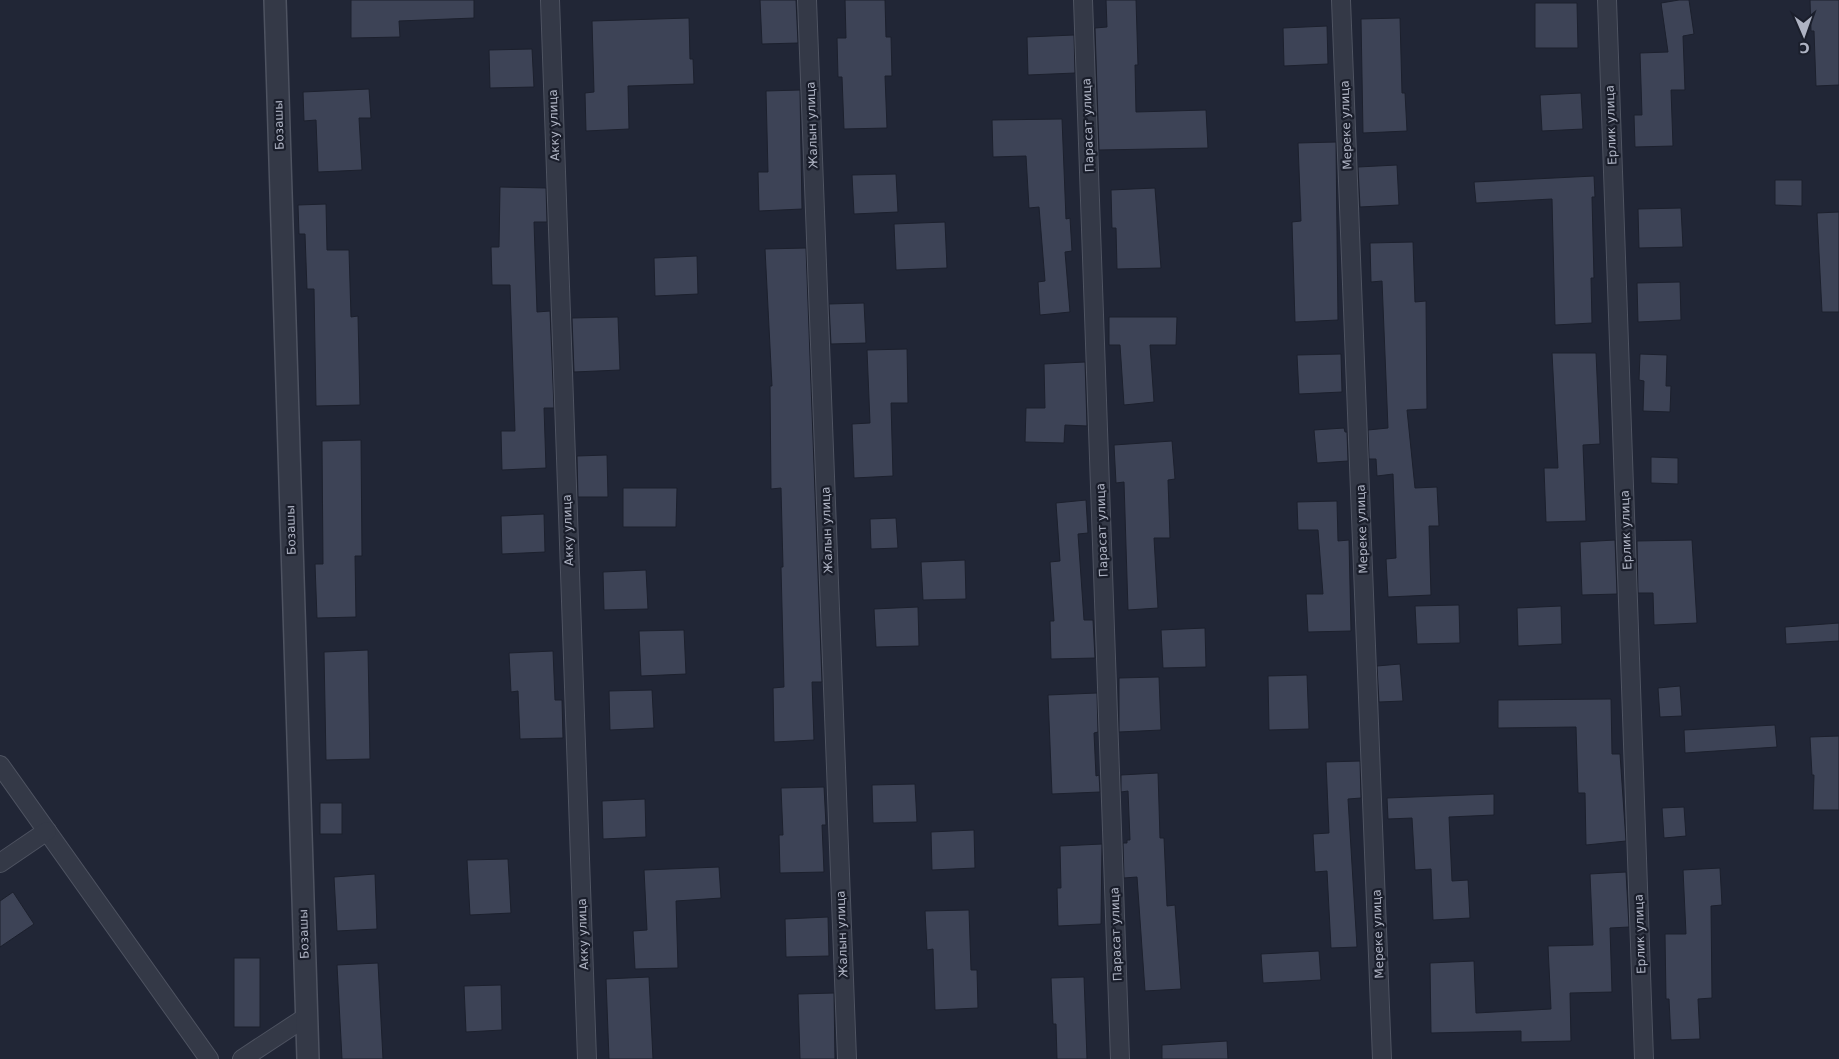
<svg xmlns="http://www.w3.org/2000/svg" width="1839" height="1059" viewBox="0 0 1839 1059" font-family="'DejaVu Sans',sans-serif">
	<rect width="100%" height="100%" fill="#212636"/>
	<g fill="#3d4356" stroke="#1c202d">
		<path d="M351,0h123v18l-75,3 1,16 -49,1z"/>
		<path d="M760,0h36l2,43 -36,1z"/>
		<path d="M845,0h40l1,37h5l1,39h-7l2,52 -43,1 -2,-52h-4l-1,-39h9z"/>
		<path d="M1106,0h30l2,65h-3l1,47 70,-2 2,38 -109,2 -4,-122 12,-1z"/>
		<path d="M1679,0h10l5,34 -11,2 2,54h-14l2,56 -38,1 -1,-32h8l-2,-62 28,-1 -7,-49z"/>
		<path d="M1810,0h29v85l-23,1 -2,-55h-3z"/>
		<path d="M1535,3h42l1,45h-43z"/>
		<path d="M689,18l1,41h3l1,25 -66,2 1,43 -43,2 -1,-38 9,-1 -2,-71z"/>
		<path d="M1400,18l2,75h3l2,38 -44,2 -2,-114z"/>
		<path d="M1327,26l1,38 -44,2 -1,-38z"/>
		<path d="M1074,35l1,38 -47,2 -1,-38z"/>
		<path d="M532,49l2,38 -44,1 -1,-38z"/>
		<path d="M369,89l2,29h-12l3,52 -44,2 -2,-52 -12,1 -1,-29z"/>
		<path d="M800,90l2,119 -43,2 -1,-39h10l-2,-81z"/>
		<path d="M1581,93l2,36 -41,2 -2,-36z"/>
		<path d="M1062,119l4,100 4,-1 2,33 -7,1 5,60 -30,3 -2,-33 7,-1 -6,-74 -10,1 -3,-52 -33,1 -1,-37z"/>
		<path d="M1336,142l2,178 -43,2 -3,-100 9,-1 -3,-78z"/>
		<path d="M1397,165l2,40 -39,2 -2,-40z"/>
		<path d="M896,174l2,38 -44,2 -2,-39z"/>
		<path d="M1594,176l1,21h-3l2,81h-3l1,45 -37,2 -3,-126 -76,4 -2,-21z"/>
		<path d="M1775,180h27v26l-27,-1z"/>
		<path d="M500,187l46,1 1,34h-13l3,90 13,-1 4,97h-10l2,60 -44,2 -1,-39h14l-5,-146h-18l-1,-38h8z"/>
		<path d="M1155,188l6,80 -44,1 -1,-41h-4l-1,-38z"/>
		<path d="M326,204l1,46h22l2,67 7,-1 2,89 -44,1 -2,-117h-7l-2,-55h-6l-1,-29z"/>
		<path d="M1681,208l2,39 -44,1 -1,-39z"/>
		<path d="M1839,212v100h-17l-5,-99z"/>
		<path d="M945,222l2,46 -51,2 -2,-46z"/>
		<path d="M1413,242l2,60 11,-1 1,108 -20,1 8,78 22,-1 2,39h-10l2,69 -43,2 -2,-38 10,-1 -3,-84 -16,2 -1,-17h-7l-1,-29 20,-2 -6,-147 -11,1 -1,-39z"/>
		<path d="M806,248l16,434h-10l2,58 -40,2 -1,-54 11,-1 -3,-120h2l-2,-79 -10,1 -1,-103h2l-7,-137z"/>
		<path d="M697,256l1,38 -43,2 -1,-38z"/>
		<path d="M1680,282l1,38 -43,2 -1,-39z"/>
		<path d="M864,303l2,40 -35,1 -2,-40z"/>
		<path d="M618,317l2,53 -46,2 -2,-54z"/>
		<path d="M1109,317h68l-1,28h-26l4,57 -30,3 -4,-60h-11z"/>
		<path d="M907,349l1,54h-17l2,73 -39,2 -2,-54 18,-1 -3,-73z"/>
		<path d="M1552,353h44l4,91 -17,1 3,76 -40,1 -2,-54h14z"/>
		<path d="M1341,354l1,38 -43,2 -2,-39z"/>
		<path d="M1640,354l27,1 -1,31h5l-1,26 -27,-1 1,-30 -5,-1z"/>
		<path d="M1085,362l2,64 -22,-1 -1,18 -39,-1 1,-34h19l-1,-44z"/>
		<path d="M1344,428l1,4h2l1,29 -31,2 -3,-33z"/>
		<path d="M361,440l1,116h-7l1,61 -39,1 -2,-54h8l-1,-123z"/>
		<path d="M1172,441l3,38 -7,1 2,58h-16l4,70 -30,2 -4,-128 -8,1 -2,-38z"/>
		<path d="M607,455l1,42h-30l-1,-41z"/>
		<path d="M1651,457l27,1v26l-27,-1z"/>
		<path d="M623,488h54l-1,39h-53z"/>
		<path d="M1086,500l2,33 -10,1 6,86h9l2,38 -44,1 -1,-38h4l-4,-59 10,-1 -4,-58z"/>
		<path d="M1337,501l1,40 11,-1 2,91 -43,1 -2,-38h17l-5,-64h-20l-1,-28z"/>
		<path d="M544,514l1,38 -43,2 -1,-38z"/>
		<path d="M896,518l2,30 -27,1 -1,-30z"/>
		<path d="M1615,540l2,54 -35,1 -2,-53z"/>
		<path d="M1692,540l5,83 -43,2 -1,-32h-15l-1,-52z"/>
		<path d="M965,560l1,39 -43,1 -2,-38z"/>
		<path d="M646,570l2,39 -44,1 -1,-38z"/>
		<path d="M1459,605l1,38 -43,1 -2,-38z"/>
		<path d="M1561,606l1,38 -44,2 -1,-38z"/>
		<path d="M918,607l1,39 -43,1 -2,-38z"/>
		<path d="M1839,623v18l-53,3 -1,-17z"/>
		<path d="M1205,628l1,39 -43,1 -2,-38z"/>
		<path d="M684,630l2,44 -45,2 -2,-45z"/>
		<path d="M368,650l2,109 -44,1 -2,-108z"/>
		<path d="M553,651l2,49h7l1,38 -43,1 -2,-48 -7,1 -2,-39z"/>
		<path d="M1400,664l3,37 -24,1 -2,-36z"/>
		<path d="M1307,675l2,54 -40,1 -1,-54z"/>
		<path d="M1159,677l2,53 -42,2v-54z"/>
		<path d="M1680,686l2,30 -22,1 -2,-29z"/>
		<path d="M652,690l2,38 -44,2 -1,-39z"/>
		<path d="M1097,693l1,39 -4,1 2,43 3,-1 1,17 -48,2 -4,-99z"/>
		<path d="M1611,699l1,55h8l6,87 -40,4 -1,-52h-7l-2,-66 -78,1v-28z"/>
		<path d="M1775,725l2,22 -92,6 -1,-23z"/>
		<path d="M1839,736v74h-26l1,-35h-2l-2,-38z"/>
		<path d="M1360,761l1,37 -13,1 9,148 -26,1 -4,-77 -12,1 -2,-38 16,-1 -3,-71z"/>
		<path d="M1158,773l2,65h4l3,68 8,-1 6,84 -36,2 -8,-114 -13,1 -1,-35h4v-3h3l-2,-49 -7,1v-17z"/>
		<path d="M915,784l2,38 -44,1 -1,-38z"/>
		<path d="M824,787l2,38h-4l2,47 -44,1 -1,-38h4l-2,-47z"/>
		<path d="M1494,794v21l-45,2 3,64 16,-1 2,38 -37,2 -2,-51 -16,1 -3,-52 -24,1 -1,-21z"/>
		<path d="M645,799l1,38 -43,2 -1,-38z"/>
		<rect x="320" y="803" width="22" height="31"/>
		<path d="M1684,807l2,29 -22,2 -2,-30z"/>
		<path d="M974,830l1,38 -43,2 -1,-38z"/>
		<path d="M1102,844l-1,80 -43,2 -1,-38h4l-1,-42z"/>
		<path d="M508,859l3,54 -41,2 -3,-55z"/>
		<path d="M719,867l2,31 -45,3 2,67 -43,1 -2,-38 14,-1 -3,-60z"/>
		<path d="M1720,868l2,37 -11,1 1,92 -14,1 2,40 -29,1 -2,-41h-3l-1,-65h21l-3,-64z"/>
		<path d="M1626,872l3,55 -19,1 2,64 -42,1 1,48 -50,1v-11l-90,2 -1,-70 44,-2 2,52 75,-4 -3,-63 45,-1 -3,-71z"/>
		<path d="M375,874l2,55 -40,2 -3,-54z"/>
		<path d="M13,892l21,32 -34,23v-46z"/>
		<path d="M969,910l2,60h6l1,38 -43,2 -2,-61 -6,1 -2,-39z"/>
		<path d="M828,917l1,39 -43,1 -1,-38z"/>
		<path d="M1319,951l2,29 -58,3 -2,-29z"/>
		<rect x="234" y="958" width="26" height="69"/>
		<path d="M378,963l5,96h-41l-5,-94z"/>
		<path d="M649,977l4,82h-44l-3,-80z"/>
		<path d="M1084,977l3,82h-30l-1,-35h-3l-2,-46z"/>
		<path d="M501,985l1,45 -36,2 -2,-46z"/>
		<path d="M834,993l1,66h-35l-2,-65z"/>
		<path d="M1227,1041l1,18h-66v-14z"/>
	</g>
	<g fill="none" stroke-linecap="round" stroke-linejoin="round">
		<g stroke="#4e5361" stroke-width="20">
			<g id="minor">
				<path d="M550,0l37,1059"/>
				<path d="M807,0l40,1059"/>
				<path d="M1083,0l37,1059"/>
				<path d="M1341,0l41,1059"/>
				<path d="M1607,0l37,1059"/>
				<path d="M0,765l209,294"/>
				<path d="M0,863l47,-32"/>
				<path d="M242,1059l64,-42"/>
			</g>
		</g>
		<g stroke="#4e5361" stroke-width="24">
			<path id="tertiary" d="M275,0l33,1059"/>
		</g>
		<use href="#minor" stroke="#343947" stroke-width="18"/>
		<use href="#tertiary" stroke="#343947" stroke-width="21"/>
	</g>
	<g text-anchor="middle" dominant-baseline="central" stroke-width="4.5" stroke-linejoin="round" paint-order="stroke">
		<g font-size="12" fill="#aeb3c3" stroke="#1a1e2b">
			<text transform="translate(279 125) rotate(-92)">Бозашы</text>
			<text transform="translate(554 125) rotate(-92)">Акку улица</text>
			<text transform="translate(812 125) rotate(-92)">Жалын улица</text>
			<text transform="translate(1088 125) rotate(-92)">Парасат улица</text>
			<text transform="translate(1346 125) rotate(-92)">Мереке улица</text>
			<text transform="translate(1611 125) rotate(-92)">Ерлик улица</text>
			<text transform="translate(1362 529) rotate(-92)">Мереке улица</text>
			<text transform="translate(291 530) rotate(-92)">Бозашы</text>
			<text transform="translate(568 530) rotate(-92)">Акку улица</text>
			<text transform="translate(827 530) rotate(-92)">Жалын улица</text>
			<text transform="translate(1102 530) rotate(-92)">Парасат улица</text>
			<text transform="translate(1626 530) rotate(-92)">Ерлик улица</text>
			<text transform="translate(304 934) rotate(-92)">Бозашы</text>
			<text transform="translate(583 934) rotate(-92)">Акку улица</text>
			<text transform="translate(842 934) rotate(-92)">Жалын улица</text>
			<text transform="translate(1116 934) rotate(-92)">Парасат улица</text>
			<text transform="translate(1378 934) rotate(-92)">Мереке улица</text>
			<text transform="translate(1640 934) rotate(-92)">Ерлик улица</text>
		</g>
	</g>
	<g transform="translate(1804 35) rotate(178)" stroke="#1a1e2b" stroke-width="4" paint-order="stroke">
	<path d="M0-4L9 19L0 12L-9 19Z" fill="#aeb3c3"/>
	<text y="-8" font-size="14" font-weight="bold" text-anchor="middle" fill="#aeb3c3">С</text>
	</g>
</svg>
